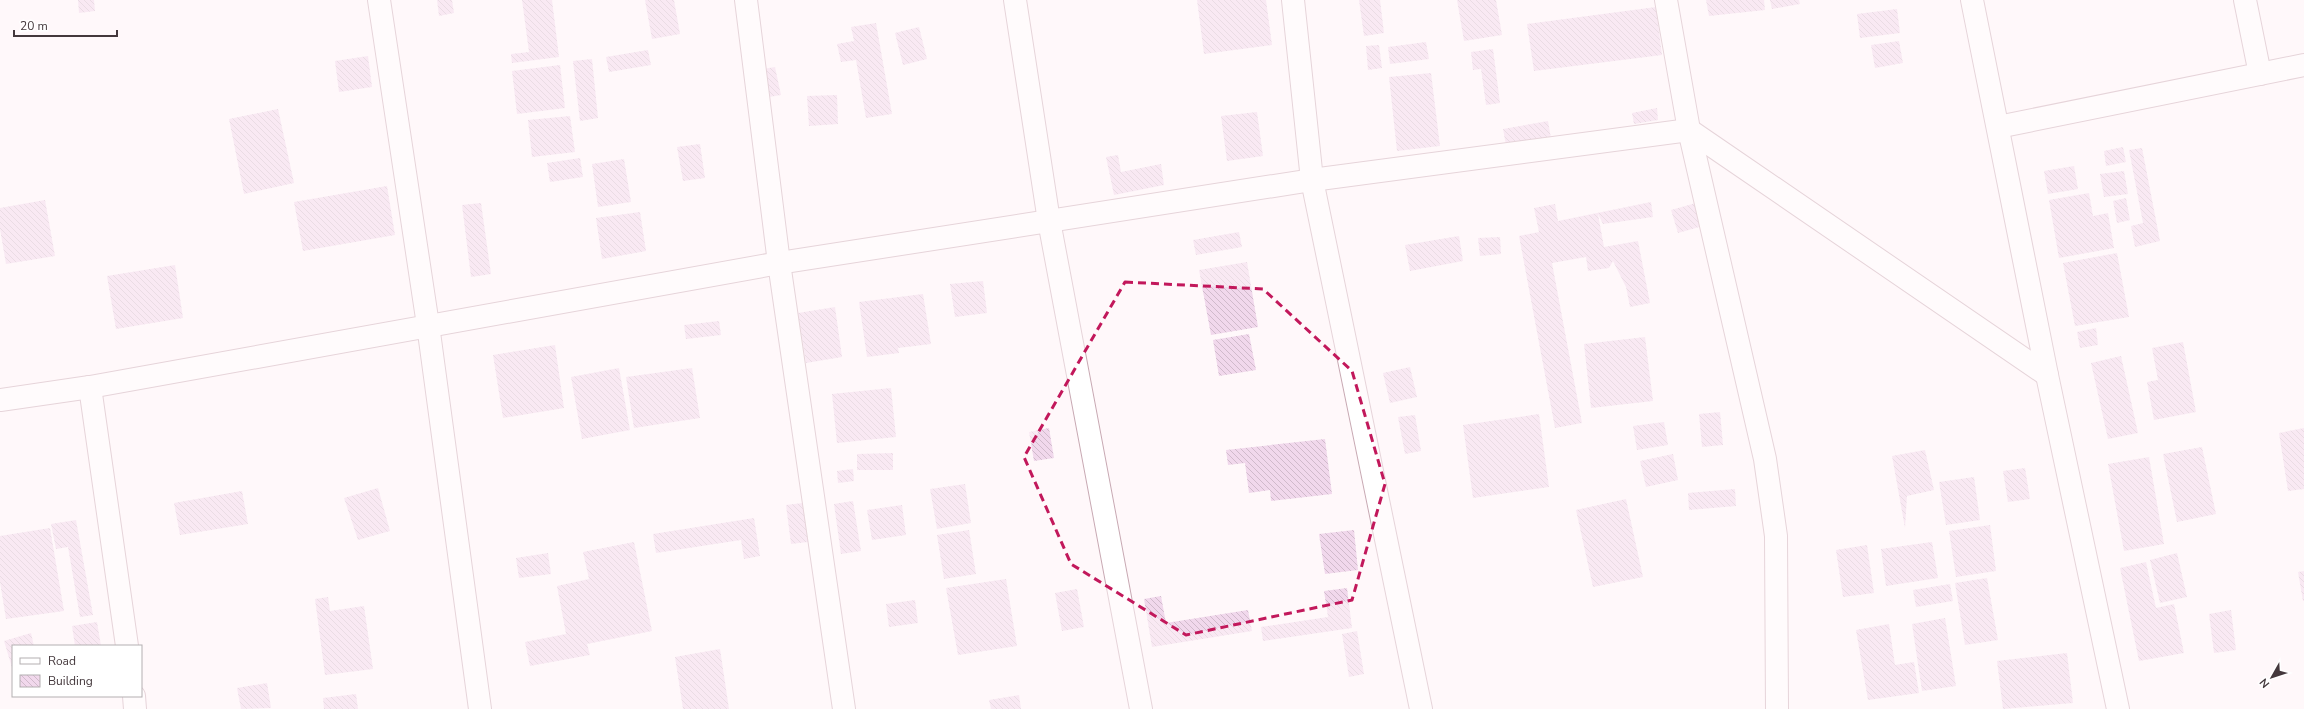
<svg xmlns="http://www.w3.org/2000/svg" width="2304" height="709" viewBox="0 0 2304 709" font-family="'Nunito Sans',sans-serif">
	<defs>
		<pattern id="building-back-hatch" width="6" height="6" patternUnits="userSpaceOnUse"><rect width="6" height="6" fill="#f1d8ec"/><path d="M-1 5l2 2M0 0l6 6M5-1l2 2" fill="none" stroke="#d0bacb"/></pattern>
	</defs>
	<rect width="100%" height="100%" fill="#fff8fa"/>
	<g fill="url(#building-back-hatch)">
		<path d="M78,0h16l1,11 -16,2z"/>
		<path d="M437,0h15l2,13 -15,3z"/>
		<path d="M522,0h30l7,57 -47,6 -1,-9 18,-2z"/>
		<path d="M645,0h29l6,34 -28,5z"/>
		<path d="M1197,0h69l6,45 -68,9z"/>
		<path d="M1359,0h21l4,33 -20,3z"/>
		<path d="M1457,0h39l6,35 -38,6z"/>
		<path d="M1706,0h58l1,10 -56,6z"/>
		<path d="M1770,0h29l1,4 -28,5z"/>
		<path d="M1656,7l6,48 -128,16 -7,-47z"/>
		<path d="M1897,9l3,24 -40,5 -3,-24z"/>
		<path d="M876,23l16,91 -26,4 -10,-58 -15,2 -4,-18 17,-3 -3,-14z"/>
		<path d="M919,27l8,32 -24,6 -8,-32z"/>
		<path d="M1899,41l4,22 -28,5 -4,-23z"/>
		<path d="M1426,42l3,17 -39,5 -2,-17z"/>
		<path d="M1379,45l3,23 -14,2 -2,-24z"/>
		<path d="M1493,49l7,54 -14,2 -5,-36 -8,1 -2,-18z"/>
		<path d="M648,50l3,15 -42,7 -3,-15z"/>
		<path d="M368,56l4,31 -33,5 -4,-31z"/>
		<path d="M592,59l6,59 -18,3 -7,-60z"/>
		<path d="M560,65l5,43 -48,6 -5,-43z"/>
		<path d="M775,67l6,28 -12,2 -6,-28z"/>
		<path d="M1431,73l9,73 -43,5 -8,-74z"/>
		<path d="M837,95l1,29 -29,2 -2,-30z"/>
		<path d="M1657,108l1,12 -24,4 -2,-11z"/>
		<path d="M278,109l16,74 -50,11 -15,-75z"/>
		<path d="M1257,112l6,44 -36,5 -6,-45z"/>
		<path d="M570,116l5,36 -43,5 -4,-37z"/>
		<path d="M1548,121l4,23 -45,7 -4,-22z"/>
		<path d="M700,144l5,34 -22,3 -6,-34z"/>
		<path d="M2123,147l3,15 -20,4 -2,-15z"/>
		<path d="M2142,148l18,93 -25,6 -4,-21 12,-3 -14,-73z"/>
		<path d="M1118,155l3,17 40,-8 3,21 -50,10 -8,-38z"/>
		<path d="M580,158l3,19 -33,5 -3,-19z"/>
		<path d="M624,159l7,43 -33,5 -6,-43z"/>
		<path d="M2074,166l4,23 -30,5 -4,-23z"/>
		<path d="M2124,171l4,23 -24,3 -4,-23z"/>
		<path d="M387,186l8,49 -92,16 -9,-49z"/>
		<path d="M2089,193l4,23 15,-3 6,35 -55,10 -10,-58z"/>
		<path d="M2126,198l4,22 -13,3 -4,-22z"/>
		<path d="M45,200l10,56 -49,8 -6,-35v-21z"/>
		<path d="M1703,201l7,23 -32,9 -7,-23z"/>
		<path d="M1651,202l2,15 -50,7 -5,-10 6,33 34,-6 12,62 -20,4 -4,-20 -13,-26 -4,7 -21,3 -2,-14 -34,6 30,160 -27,5 -36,-192 20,-4 -5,-24 21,-4 3,17z"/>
		<path d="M481,203l10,71 -20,3 -9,-72z"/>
		<path d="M640,212l6,39 -44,8 -6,-41z"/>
		<path d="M1239,232l3,15 -46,8 -3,-15z"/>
		<path d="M1459,236l4,25 -53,10 -5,-26z"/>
		<path d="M1500,237l1,17 -21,2 -2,-18z"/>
		<path d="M2117,253l12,64 -54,9 -12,-63z"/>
		<path d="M1247,262l11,65 -47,8 -12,-65z"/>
		<path d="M175,265l8,53 -67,11 -9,-53z"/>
		<path d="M983,281l4,32 -32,4 -5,-33z"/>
		<path d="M923,294l8,50 -33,4 1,5 -32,4 -8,-55z"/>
		<path d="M835,307l7,50 -36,6 -8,-50z"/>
		<path d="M719,321l2,14 -35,4 -2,-14z"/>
		<path d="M2096,328l2,17 -18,3 -3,-16z"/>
		<path d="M1249,334l7,36 -37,6 -6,-36z"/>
		<path d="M1645,337l8,64 -62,7 -7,-64z"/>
		<path d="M2183,342l13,70 -42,8 -7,-38 11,-2 -6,-32z"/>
		<path d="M555,345l9,63 -61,10 -10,-63z"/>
		<path d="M2121,356l17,77 -30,6 -17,-76z"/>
		<path d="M1410,367l7,30 -27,6 -7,-30z"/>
		<path d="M619,368l11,62 -48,9 -11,-62z"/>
		<path d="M692,368l8,50 -66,10 -8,-51z"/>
		<path d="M891,388l5,49 -59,6 -5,-49z"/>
		<path d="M1720,412l3,33 -21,2 -3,-33z"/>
		<path d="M1539,414l10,73 -76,11 -10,-73z"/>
		<path d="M1415,415l6,36 -16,3 -7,-37z"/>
		<path d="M1664,422l4,23 -31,5 -4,-24z"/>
		<path d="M1049,428l5,30 -20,3 -5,-29z"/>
		<path d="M2304,428v61l-16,2 -9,-58z"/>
		<path d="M1325,439l7,55 -61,7 -1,-11 -21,3 -4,-30 -17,2 -2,-15z"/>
		<path d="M2202,447l14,67 -39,8 -14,-68z"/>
		<path d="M1925,450l9,40 -27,6 -2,32 -13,-72z"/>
		<path d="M893,453v17h-36v-16z"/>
		<path d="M1673,454l5,26 -32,7 -6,-26z"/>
		<path d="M2149,457l15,87 -40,7 -16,-87z"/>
		<path d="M2025,468l5,31 -22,3 -5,-31z"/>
		<path d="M853,469l1,12 -16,2 -1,-12z"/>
		<path d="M1974,477l6,43 -34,5 -7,-43z"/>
		<path d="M965,484l6,39 -34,6 -7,-40z"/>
		<path d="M378,488l12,43 -32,9 -14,-42z"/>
		<path d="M1735,489l1,17 -47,4 -1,-17z"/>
		<path d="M242,491l6,33 -68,11 -6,-32z"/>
		<path d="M1626,499l17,78 -50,10 -17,-77z"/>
		<path d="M853,501l8,50 -20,3 -7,-50z"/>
		<path d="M811,502l5,39 -25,3 -5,-39z"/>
		<path d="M902,505l4,30 -34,5 -5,-30z"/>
		<path d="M754,518l6,38 -16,3 -3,-19 -85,13 -3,-19z"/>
		<path d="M76,520l17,95 -13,2 -12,-70 -12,2 -5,-25z"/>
		<path d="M1990,525l6,46 -40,6 -7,-46z"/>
		<path d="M50,528l14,83 -58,8 -6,-37v-46z"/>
		<path d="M969,530l7,44 -32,5 -7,-44z"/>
		<path d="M1354,530l4,40 -33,4 -6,-40z"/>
		<path d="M634,542l18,89 -65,13 3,11 -60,11 -5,-24 41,-8 -9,-48 32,-7 -6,-27z"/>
		<path d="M1932,542l6,36 -52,8 -5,-37z"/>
		<path d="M1867,545l7,48 -31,4 -7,-47z"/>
		<path d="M548,553l3,21 -32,4 -3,-20z"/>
		<path d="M2177,553l10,44 -27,6 -10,-43z"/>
		<path d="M2146,562l10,46 18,-4 10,49 -45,8 -19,-93z"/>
		<path d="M2304,571v30h-1l-5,-29z"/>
		<path d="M1987,578l11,62 -33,5 -10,-62z"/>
		<path d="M1006,579l11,67 -59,9 -12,-67z"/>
		<path d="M1950,584l3,17 -37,6 -3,-17z"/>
		<path d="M1347,588l5,40 -89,13 -2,-14 67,-10 -4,-26z"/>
		<path d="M1077,589l7,38 -22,4 -7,-38z"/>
		<path d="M1161,596l5,27 82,-13 4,21 -100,16 -8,-48z"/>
		<path d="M328,597l2,14 34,-5 9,63 -48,6 -10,-76z"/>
		<path d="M915,600l3,23 -29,4 -3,-23z"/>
		<path d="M2231,610l5,40 -22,3 -5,-39z"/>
		<path d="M1945,618l11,68 -34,5 -10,-67z"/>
		<path d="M97,622l4,24h-26l-3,-20z"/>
		<path d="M1889,624l6,41 19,-3 5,31 -51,7 -12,-70z"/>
		<path d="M1357,631l7,43 -15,3 -7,-43z"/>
		<path d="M31,633l3,13h-21v25l-9,-30z"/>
		<path d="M720,649l9,60h-46l-8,-52z"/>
		<path d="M2067,653l6,50 -70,6 -6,-48z"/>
		<path d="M267,683l4,25 -30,1 -4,-21z"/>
		<path d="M356,694l2,15h-34l-1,-11z"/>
		<path d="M1019,695l2,14h-30l-2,-9z"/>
	</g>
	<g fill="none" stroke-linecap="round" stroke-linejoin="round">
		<g stroke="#c8a9b3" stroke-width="24">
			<g id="street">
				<path d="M379,0l49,325 52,384"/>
				<path d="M746,0l33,263 65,446"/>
				<path d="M1015,0l34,221 92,488"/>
				<path d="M1293,0l19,180 109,529"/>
				<path d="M1666,0l23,130 76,329 11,77 1,173"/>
				<path d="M1972,0l75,375 71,334"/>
				<path d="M2245,0l15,74"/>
				<path d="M1998,127l306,-62"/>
				<path d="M90,387l37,259"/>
				<path d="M0,400l90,-13 689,-124 533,-83 377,-50 358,245"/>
				<path d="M134,696l1,13"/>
			</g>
		</g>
		<use href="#street" stroke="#fff" stroke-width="22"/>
	</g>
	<path d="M0 0H2304V709H0ZM1125,282l138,7 89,82 33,113 -33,116 -166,35 -115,-71 -47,-107z" fill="#fff8fa" fill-opacity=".55" fill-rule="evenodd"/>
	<path fill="none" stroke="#c2185b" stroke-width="3" stroke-dasharray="8 5" stroke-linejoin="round" d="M1125,282l138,7 89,82 33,113 -33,116 -166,35 -115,-71 -47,-107z"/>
	<rect x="12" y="645" width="130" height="52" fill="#ffffff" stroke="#b4afb1"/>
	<rect x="20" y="658" width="20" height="6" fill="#ffffff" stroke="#b4afb1"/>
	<text x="48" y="665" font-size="12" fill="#44383c">Road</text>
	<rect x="20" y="675" width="20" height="12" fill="url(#building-back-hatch)" stroke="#b4afb1"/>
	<text x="48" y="685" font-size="12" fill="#44383c">Building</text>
	<g transform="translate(2272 677) rotate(231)" stroke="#ffffff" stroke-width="3" paint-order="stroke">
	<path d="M0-3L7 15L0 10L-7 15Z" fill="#44383c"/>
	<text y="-6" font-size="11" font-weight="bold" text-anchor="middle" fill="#44383c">N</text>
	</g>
	<path d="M14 30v6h103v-6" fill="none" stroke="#44383c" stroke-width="2"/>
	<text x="20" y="30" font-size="12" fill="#44383c" stroke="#ffffff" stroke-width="3" paint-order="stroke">20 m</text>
</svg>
